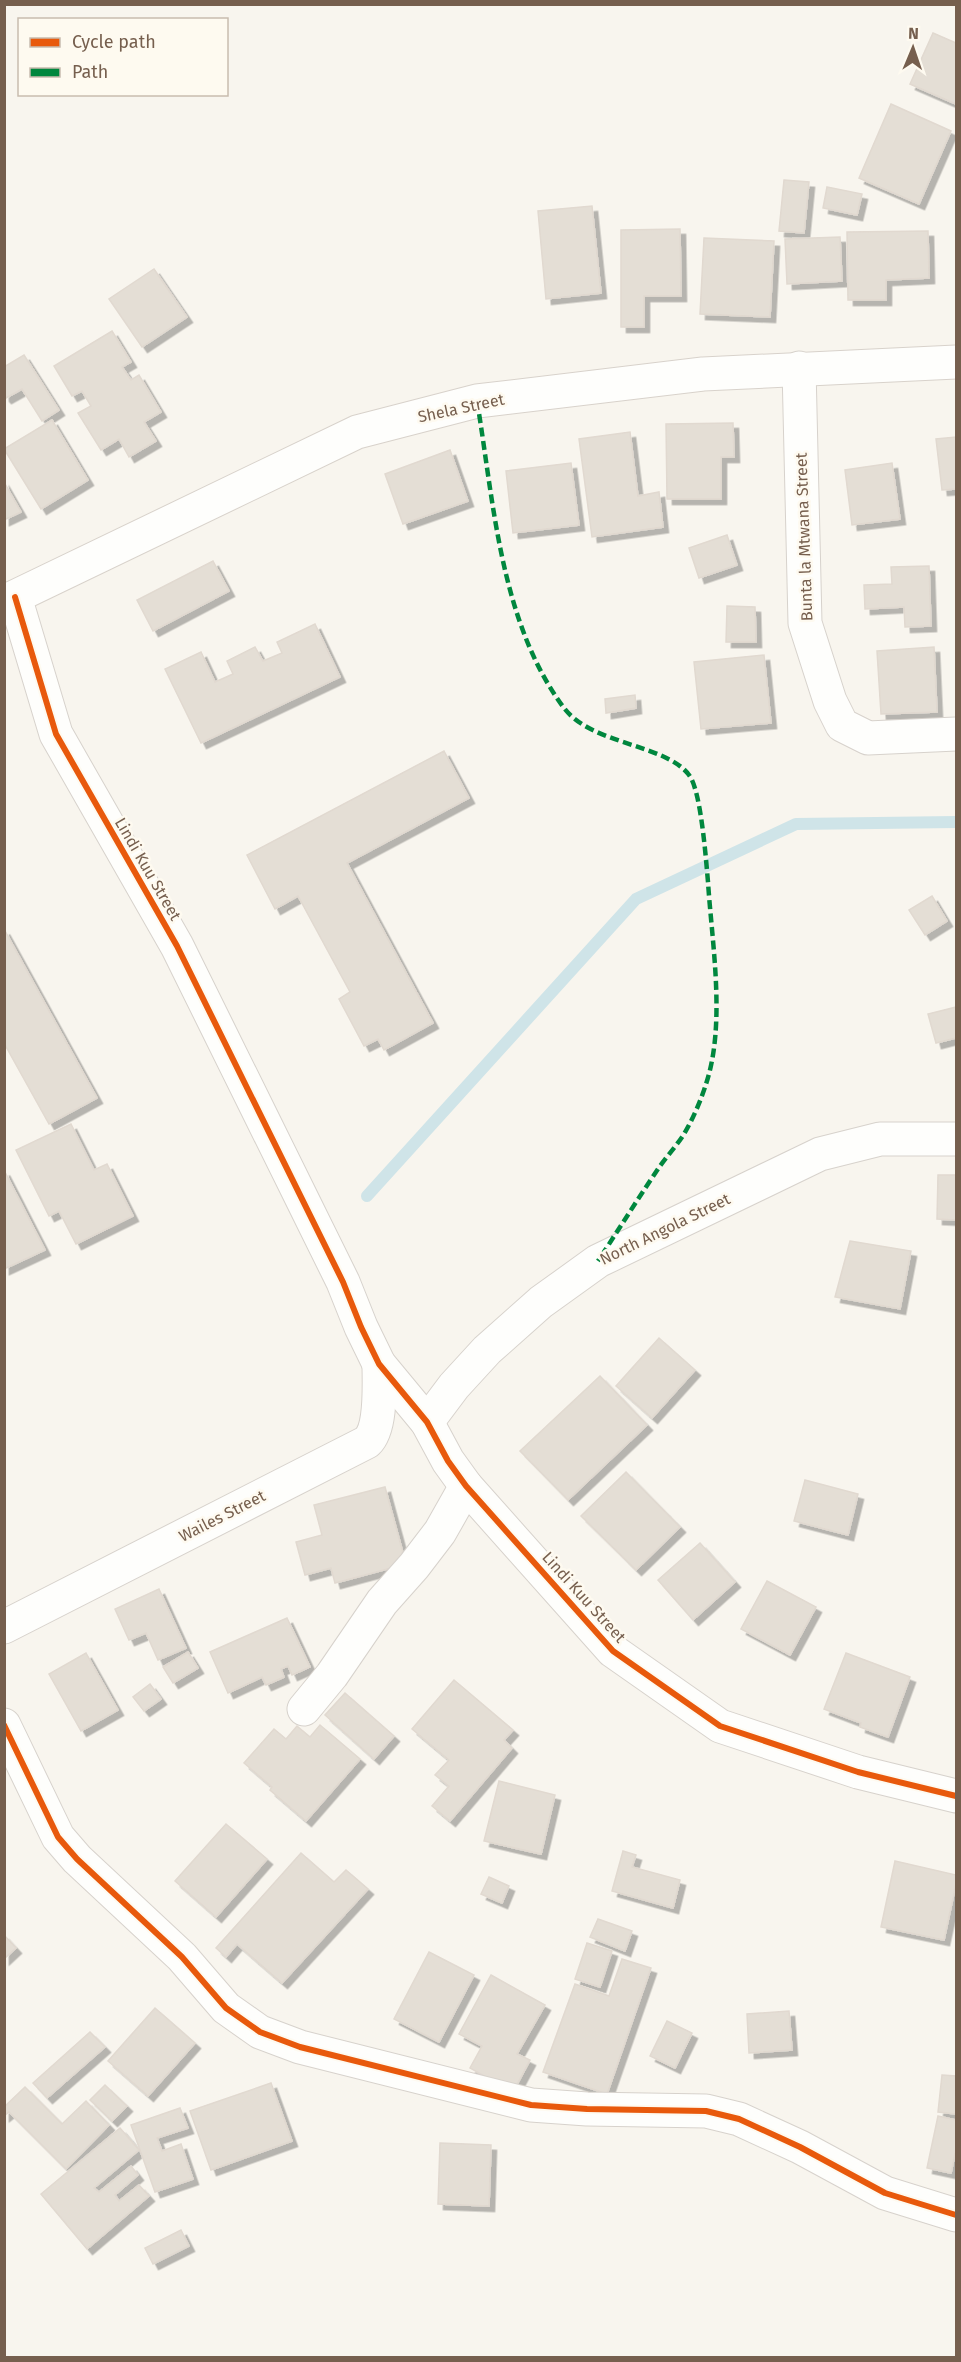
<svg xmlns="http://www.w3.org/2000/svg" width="961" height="2362" viewBox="0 0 961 2362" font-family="'Fira Sans',sans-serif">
	<defs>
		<filter id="shadow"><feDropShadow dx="5.5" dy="5.5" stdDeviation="0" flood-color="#0004"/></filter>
	</defs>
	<rect width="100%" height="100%" fill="#f8f5ee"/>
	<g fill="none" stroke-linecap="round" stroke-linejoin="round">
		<path stroke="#cfe4e8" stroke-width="12" d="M367,1196l269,-297 160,-75 160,-2"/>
	</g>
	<g fill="#e4ded5" stroke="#e1d9d0" stroke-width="1.5" filter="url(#shadow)">
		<path d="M933,33l23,10v61l-46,-20z"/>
		<path d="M891,104l60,27 -32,73 -60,-26z"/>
		<path d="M784,180l25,2 -5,51 -25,-2z"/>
		<path d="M827,187l35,7 -5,21 -34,-7z"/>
		<path d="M592,206l9,87 -55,6 -8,-88z"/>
		<path d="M680,229l1,67h-37v31h-23v-97z"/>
		<path d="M928,231l1,47 -43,2v20h-38l-1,-68z"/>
		<path d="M840,237l2,44 -55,3 -2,-45z"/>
		<path d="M704,238l70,3 -4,76 -70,-3z"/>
		<path d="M154,269l33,48 -45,30 -33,-48z"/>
		<path d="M112,331l19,31 -9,5 9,13 8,-5 22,37 -17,10 12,19 -27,16 -10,-18 -18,11 -23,-37 13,-7 -9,-15 -10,5 -18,-30z"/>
		<path d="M24,355l35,55 -17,11 -20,-32 -16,9 -2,-2v-29z"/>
		<path d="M52,420l36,60 -47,29 -37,-60z"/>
		<path d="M733,423l1,34h-13v42h-54l-1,-75z"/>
		<path d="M630,432l8,64 21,-4 4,35 -71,10 -13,-98z"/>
		<path d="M956,437v52l-14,1 -6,-51z"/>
		<path d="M450,450l18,51 -65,23 -18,-50z"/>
		<path d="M571,463l8,62 -66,8 -7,-62z"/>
		<path d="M892,463l8,56 -48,6 -7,-55z"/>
		<path d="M4,482l17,30 -17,8z"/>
		<path d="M727,535l10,30 -38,13 -10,-30z"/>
		<path d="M213,561l16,30 -76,40 -16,-31z"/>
		<path d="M929,566l2,60 -26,1 -1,-20 -39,2 -1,-24 28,-1 -1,-17z"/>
		<path d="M727,606l28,1 1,35h-30z"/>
		<path d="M315,624l25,53 -139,66 -36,-74 36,-17 14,30 18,-8 -6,-13 28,-14 8,14 19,-8 -5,-11z"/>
		<path d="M934,647l3,65 -56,2 -4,-63z"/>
		<path d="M764,655l7,68 -70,6 -7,-67z"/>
		<path d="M635,695l1,13 -30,5 -1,-14z"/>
		<path d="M444,751l25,47 -122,65 86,160 -49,27 -6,-11 -14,7 -25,-47 11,-7 -52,-96 -23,13 -28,-54z"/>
		<path d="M932,896l15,25 -22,14 -16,-25z"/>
		<path d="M4,929l93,169 -48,26 -45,-81z"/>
		<path d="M956,1007v31l-20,5 -8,-29z"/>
		<path d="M71,1124l23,46 13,-6 26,52 -57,28 -17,-33 -10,5 -33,-66z"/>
		<path d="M4,1170l41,80 -41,19z"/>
		<path d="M938,1175h18v45l-19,-1z"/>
		<path d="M850,1241l61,10 -11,58 -65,-12z"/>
		<path d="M659,1338l36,32 -43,48 -36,-32z"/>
		<path d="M600,1376l47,49 -79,75 -48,-49z"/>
		<path d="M626,1472l54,55 -44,43 -55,-54z"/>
		<path d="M805,1480l53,14 -10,41 -54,-14z"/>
		<path d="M385,1487l21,77 -71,19 -4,-15 -26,7 -9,-33 26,-7 -8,-30z"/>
		<path d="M700,1543l35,39 -42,38 -35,-40z"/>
		<path d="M767,1581l49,26 -26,48 -49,-26z"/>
		<path d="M159,1589l27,59 -28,12 -12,-27 -17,7 -14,-31z"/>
		<path d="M287,1618l23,49 -18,8 -4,-9 -7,3 3,8 -18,8 -4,-8 -34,16 -18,-41z"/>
		<path d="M188,1652l10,16 -25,15 -10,-16z"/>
		<path d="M86,1653l32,57 -37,21 -32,-57z"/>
		<path d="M846,1653l64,24 -22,60 -28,-10 1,-4 -37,-14z"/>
		<path d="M454,1680l59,50 -9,10 8,8 -62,73 -18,-15 17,-20 -14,-11 14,-15 -37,-31z"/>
		<path d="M150,1684l11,15 -17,12 -11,-14z"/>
		<path d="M345,1693l49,43 -20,23 -49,-44z"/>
		<path d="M320,1725l40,34 -54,62 -36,-31 2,-3 -28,-24 30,-34 12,10 11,-13 13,11z"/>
		<path d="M499,1781l56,14 -14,59 -57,-13z"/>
		<path d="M226,1824l41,35 -51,58 -41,-36z"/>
		<path d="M623,1851l13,4 -4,12 48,13 -7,28 -61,-17z"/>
		<path d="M301,1853l33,29 12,-12 22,19 -86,94 -45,-39 -11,13 -10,-9z"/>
		<path d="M895,1861l61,14v9l-12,56 -63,-13z"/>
		<path d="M489,1877l20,9 -7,17 -21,-9z"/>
		<path d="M598,1919l34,12 -7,20 -35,-14z"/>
		<path d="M4,1935l12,13 -12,11z"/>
		<path d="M587,1943l25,8 -12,36 -25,-8z"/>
		<path d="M429,1952l45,23 -35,67 -45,-23z"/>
		<path d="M622,1959l29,9 -44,126 -64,-22 32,-88 34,12z"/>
		<path d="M491,1975l54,30 -28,49 13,6 -17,32 -43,-24 12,-22 -23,-12z"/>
		<path d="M155,2008l40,35 -47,53 -40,-35z"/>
		<path d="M789,2011l3,39 -43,3 -2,-39z"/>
		<path d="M667,2021l25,12 -17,35 -25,-12z"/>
		<path d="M90,2032l15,15 -58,51 -14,-15z"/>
		<path d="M942,2075l14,1v38l-18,-2z"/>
		<path d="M271,2083l21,58 -81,29 -21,-59z"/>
		<path d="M105,2085l22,21 -15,15 -22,-21z"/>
		<path d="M25,2087l37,37 24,-23 23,24 -43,44 -57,-57 -5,4v-9z"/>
		<path d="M180,2108l8,20 -31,10 5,13 19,-7 12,35 -38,13 -24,-67z"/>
		<path d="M938,2116l18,4v29l-5,24 -24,-5z"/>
		<path d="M120,2128l19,22 -45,38 5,4 32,-26 7,9 -23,20 4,6 20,-16 10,11 -62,53 -46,-55z"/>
		<path d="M440,2143l51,2 -2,61 -51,-2z"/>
		<path d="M181,2230l8,16 -36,18 -8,-16z"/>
	</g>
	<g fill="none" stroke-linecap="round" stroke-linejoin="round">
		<g stroke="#d7d2cc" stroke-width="35">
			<g id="street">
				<path d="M799,368l6,255 25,78 12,24 26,13 88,-4"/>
				<path d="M15,597l41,137 121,212 166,336 18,45 18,37 48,58 21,39 18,25 147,165 107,75 138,46 98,24"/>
				<path d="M427,1422l27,-36 33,-36 54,-48 57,-41 222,-107 60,-15h76"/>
				<path d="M4,1627l363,-185c15,-14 12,-58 12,-78"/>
				<path d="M304,1709l28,-34 50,-73 32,-36 26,-34 26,-46"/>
				<path d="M4,1725l54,112 19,22 105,98 44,51 34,24 40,15 231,58 56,4 119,2 33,8 61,28 85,46 71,22"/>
			</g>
		</g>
		<g stroke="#d8d2cb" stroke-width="35">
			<path id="secondary" d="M4,602l353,-170 120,-31 226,-27 253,-12"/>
		</g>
		<use href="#street" stroke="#fefefc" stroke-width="33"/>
		<use href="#secondary" stroke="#fefefc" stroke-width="33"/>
		<path stroke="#00873e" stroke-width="4.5" stroke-dasharray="9 4.5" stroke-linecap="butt" d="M477,401c17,102 23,221 87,307 28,37 102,36 125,67 12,15 17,85 19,107 4,62 18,142 -2,202 -5,16 -13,35 -22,50 -7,11 -16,21 -24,32 -21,31 -41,63 -62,95"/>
		<g stroke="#fefaf0" stroke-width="10">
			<g id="cycleway">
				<path d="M15,597l41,137 121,212 166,336 18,45 18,37 48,58 21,39 18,25 147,165 107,75 138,46 98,24"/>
				<path d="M4,1725l54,112 19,22 105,98 44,51 34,24 40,15 231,58 56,4 119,2 33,8 61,28 85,46 71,22"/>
			</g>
		</g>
		<use href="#cycleway" stroke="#e8590c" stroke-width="6"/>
	</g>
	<g text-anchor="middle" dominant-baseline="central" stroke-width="5" stroke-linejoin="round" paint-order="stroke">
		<g font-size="16" fill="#765f4e" stroke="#fefaf0">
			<text transform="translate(461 408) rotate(-12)">Shela Street</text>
			<text transform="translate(804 537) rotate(-92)">Bunta la Mtwana Street</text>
			<text transform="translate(148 869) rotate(60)">Lindi Kuu Street</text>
			<text transform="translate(665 1229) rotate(-26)">North Angola Street</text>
			<text transform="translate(222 1516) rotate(-27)">Wailes Street</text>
			<text transform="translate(584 1597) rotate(48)">Lindi Kuu Street</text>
		</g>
	</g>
	<rect width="961" height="2362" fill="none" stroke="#765f4e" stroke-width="12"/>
	<rect x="18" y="18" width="210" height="78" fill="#fefaf0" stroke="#c8bcaf" stroke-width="1.5"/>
	<rect x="30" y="38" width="30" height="9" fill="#e8590c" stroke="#c8bcaf" stroke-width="1.5"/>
	<text x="72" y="48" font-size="18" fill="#765f4e">Cycle path</text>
	<rect x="30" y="68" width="30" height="9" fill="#00873e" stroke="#c8bcaf" stroke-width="1.5"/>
	<text x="72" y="78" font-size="18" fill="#765f4e">Path</text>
	<g transform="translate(913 48) rotate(2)" stroke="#fefaf0" stroke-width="4.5" paint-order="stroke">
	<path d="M0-4.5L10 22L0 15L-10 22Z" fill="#765f4e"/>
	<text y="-9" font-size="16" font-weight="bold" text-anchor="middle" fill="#765f4e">N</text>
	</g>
</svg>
